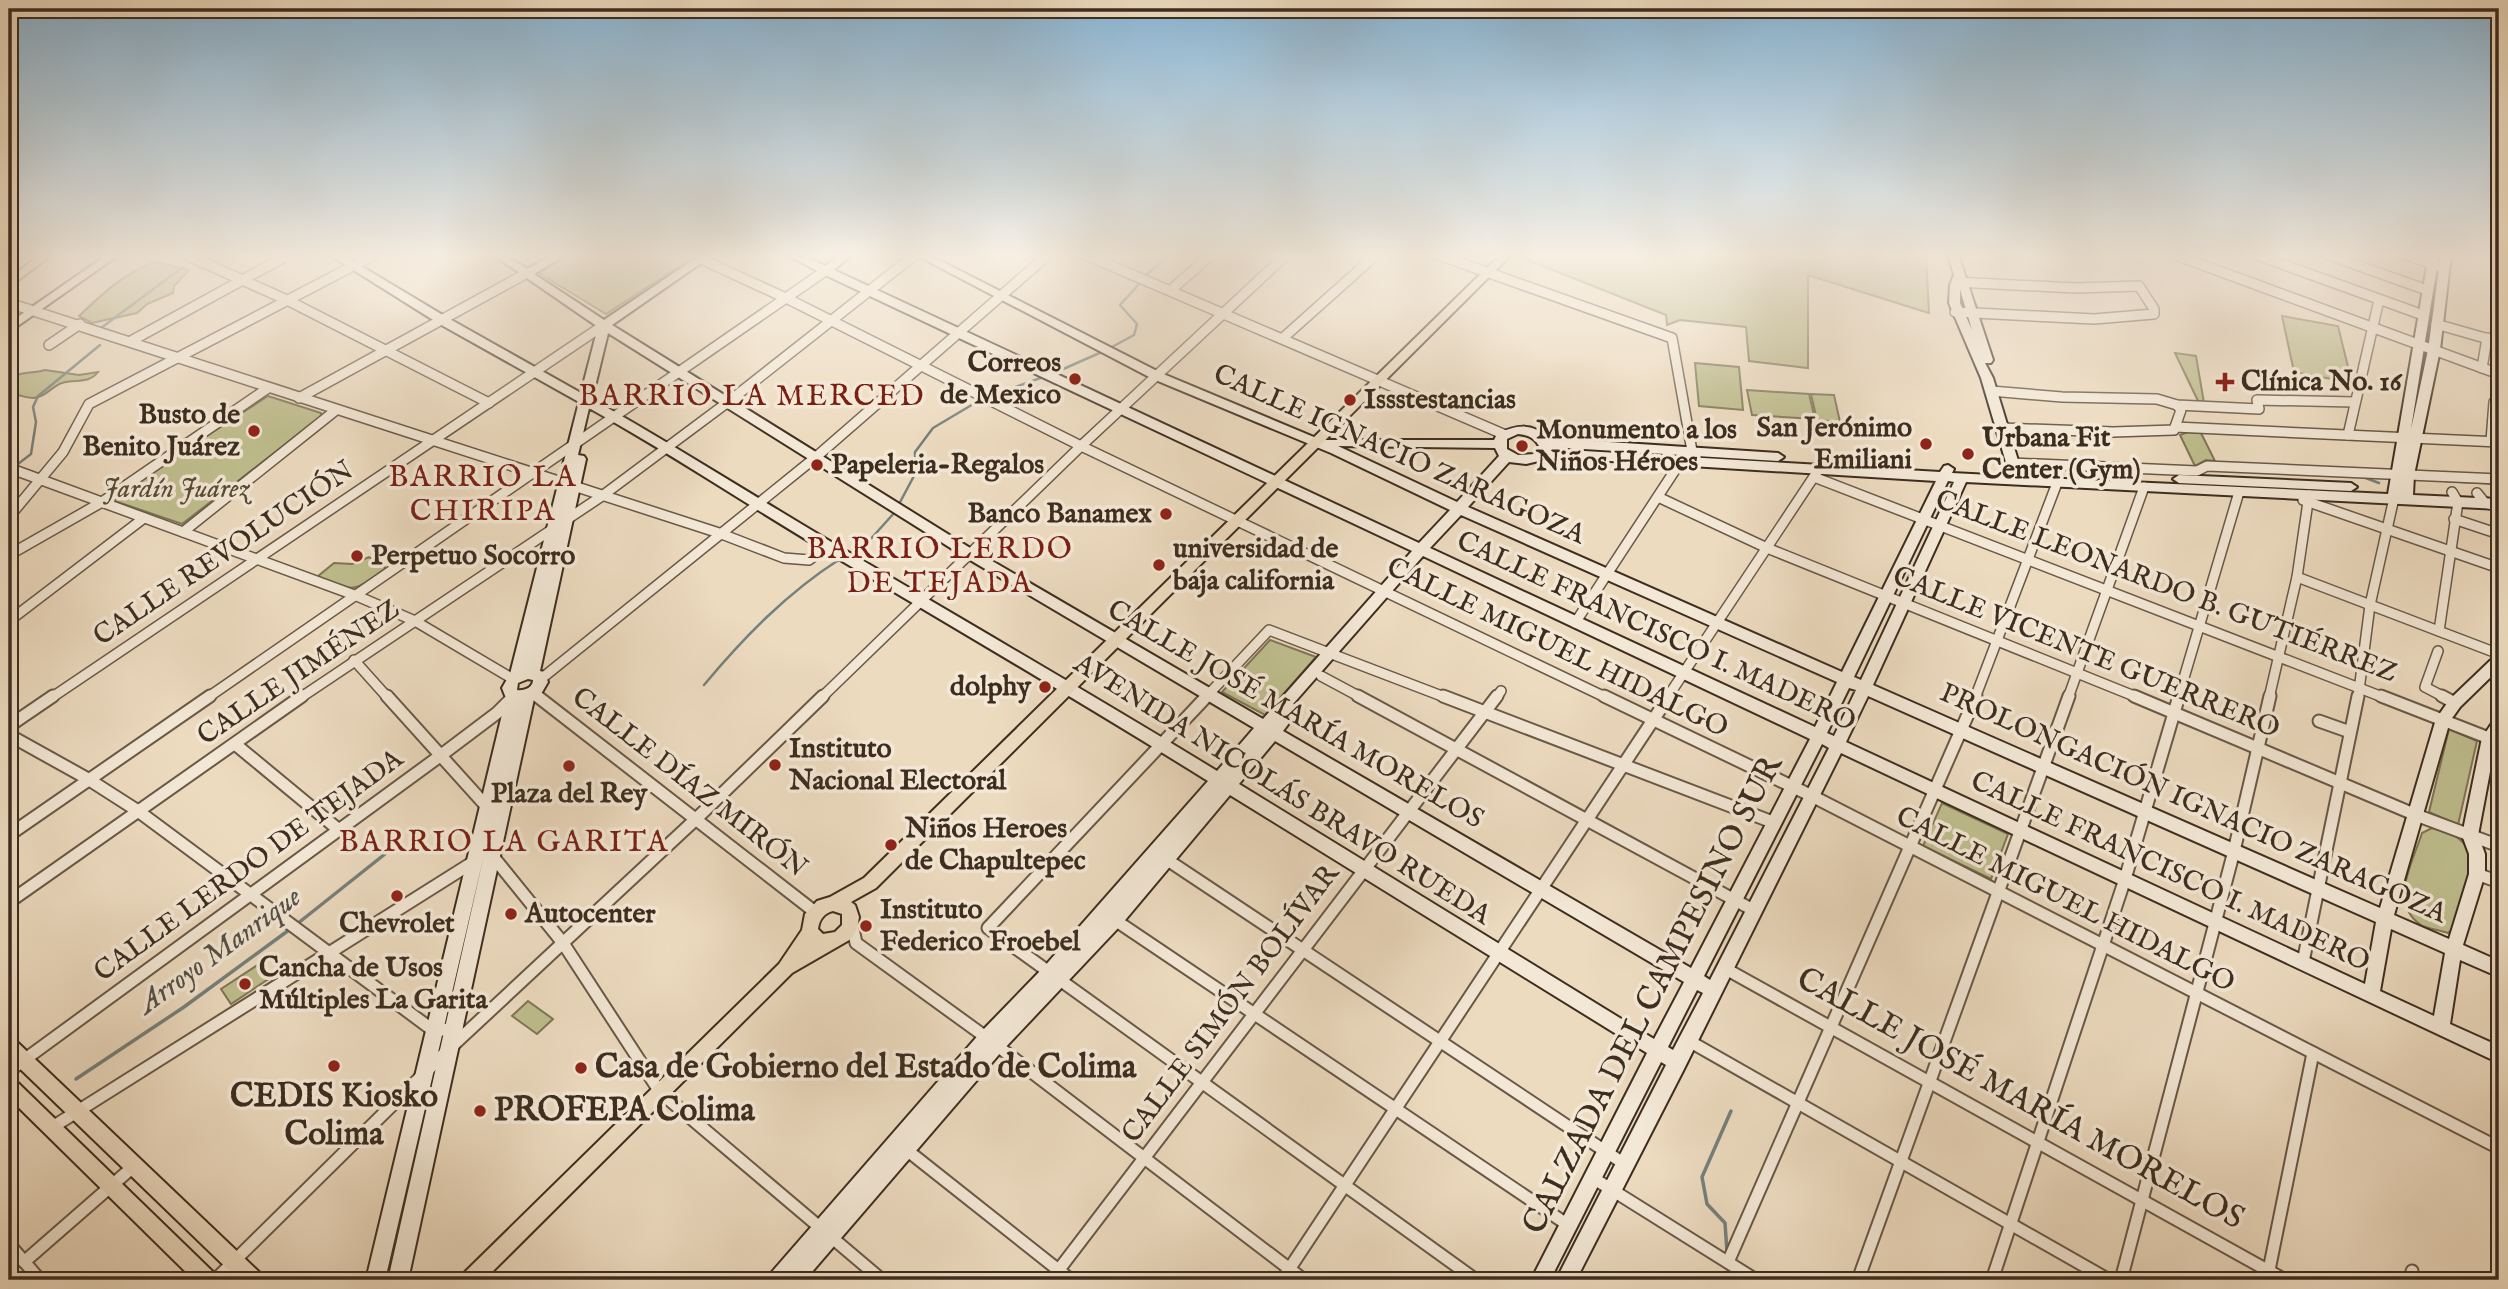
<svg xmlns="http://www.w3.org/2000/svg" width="2508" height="1289" viewBox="0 0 2508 1289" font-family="'IM FELL English',serif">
	<rect width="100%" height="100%" fill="#eddbc0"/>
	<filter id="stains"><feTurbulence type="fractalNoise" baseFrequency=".00286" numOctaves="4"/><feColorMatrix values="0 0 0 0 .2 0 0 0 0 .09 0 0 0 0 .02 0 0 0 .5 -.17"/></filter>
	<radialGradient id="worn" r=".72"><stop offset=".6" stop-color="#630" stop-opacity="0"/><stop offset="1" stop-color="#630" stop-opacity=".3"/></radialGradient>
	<g fill="#bfbe8e" stroke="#7e7656" stroke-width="2">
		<path d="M571,254h60l4,2 63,-2 -92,60 -67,-41z"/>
		<path d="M1524,254h402l3,59 -121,-38v93l-59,-7 -3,-34 -66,-7 -13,5 -1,-10 -146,-58z"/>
		<path d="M156,262l33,8 -15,16 -1,7 -26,11 -10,9 -45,10 -13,-7c22,-21 48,-46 77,-54z"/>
		<path d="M2282,316l56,10 14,57 -58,-11z"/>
		<path d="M2175,353l21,3 8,47h-5z"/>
		<path d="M1695,363l44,4 4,43 -44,-4z"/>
		<path d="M45,370l34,5 19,-3c-9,12 -22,7 -36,11 -10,3 -17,15 -29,15 -7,0 -15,-3 -21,-5l3,-10 -5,-5c11,-7 22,-4 35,-8z"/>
		<path d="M1747,390l62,4 6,25 -63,-4z"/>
		<path d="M1811,394l23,1 6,27 -23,-2z"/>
		<path d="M268,396l53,17v4l-139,107 -73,-25z"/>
		<path d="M2188,432l13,1 14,28 -9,-1 -11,6 -15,-31z"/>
		<path d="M369,557l17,11c-35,25 -28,24 -69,9l17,-14 18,1z"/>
		<path d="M1270,640l46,17 -51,58 -43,-23z"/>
		<path d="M2449,729l28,12 -19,84 -29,-13z"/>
		<path d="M1942,803l66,31 -17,45 -68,-33z"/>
		<path d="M2432,828c20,4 29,9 40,26l-14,70 -10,9c-8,-3 -20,-4 -27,-8 -33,-22 -8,-63 1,-92z"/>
		<path d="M259,964l11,14 -39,26 -10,-15z"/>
		<path d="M528,1001l25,18 -16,15 -25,-18z"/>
	</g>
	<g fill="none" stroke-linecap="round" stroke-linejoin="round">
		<g stroke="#75817c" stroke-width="2.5">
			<path d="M201,256l3,-2"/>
			<path d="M1144,277l26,-23"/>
			<path d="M101,328l82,-61"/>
			<path d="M1110,348l24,-13 3,-11 -17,-19 20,-22"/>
			<path d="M1052,374l52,-23"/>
			<path d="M990,396l56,-20"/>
			<path d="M14,467l17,-13 5,-32 -3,-15 5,-11 62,-51"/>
			<path d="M2363,477l16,6"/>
			<path d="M2445,481l54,3"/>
			<path d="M898,506l17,-32v-22l18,-24 47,-28"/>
			<path d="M848,554l20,-12 27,-30"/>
			<path d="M704,685c40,-48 83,-92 136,-126"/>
		</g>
		<g stroke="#75817c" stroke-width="3.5">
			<path d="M297,924l88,-70"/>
			<path d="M76,1079l108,-72 105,-77"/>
			<path d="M9,1119l3,-1"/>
			<path d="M1727,1252l-2,-29 -18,-19 -5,-27 29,-66"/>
			<path d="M1728,1269l1,11"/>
		</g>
		<g stroke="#695847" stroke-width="12">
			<g id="street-far1">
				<path d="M184,254l103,46 202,103"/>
				<path d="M1084,254l419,180"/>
				<path d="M1436,254l236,84 20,113"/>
				<path d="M2173,254l326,120"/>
				<path d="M2254,254l169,61"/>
				<path d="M2326,254l101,36"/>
				<path d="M2404,254l40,14"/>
				<path d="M701,259l89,41 291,146 526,252"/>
				<path d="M1171,290l41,-36"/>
				<path d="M9,303l710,230 65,25 25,2 18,-14"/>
				<path d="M1955,312l139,7 60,-5v-5l-15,-23 -63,2 -120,-6"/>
				<path d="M2436,324l63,18"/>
				<path d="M1283,338l94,-84"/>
				<path d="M131,341l159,-87"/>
				<path d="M49,345l31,-21"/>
				<path d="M2482,368l5,-30"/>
				<path d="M1991,391l71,6 95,2 20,6 82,4 -2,-9 98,2"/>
				<path d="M299,398l228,-125"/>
				<path d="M2175,427l6,-17 -4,-5"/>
				<path d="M2002,428l111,4 61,-2 1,-3 324,15"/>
				<path d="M2348,435l31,-135"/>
				<path d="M2491,441l3,-39"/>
				<path d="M2012,463l185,8 10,-5 292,13"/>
				<path d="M9,468l348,128 58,25 98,58"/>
				<path d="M1814,477l571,221"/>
				<path d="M2477,493l8,10 14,4"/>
				<path d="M1658,497l109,51 372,150"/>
				<path d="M2303,500l196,68"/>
				<path d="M9,517l54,-65 26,-48 287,-150"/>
				<path d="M2454,519l45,15"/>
				<path d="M183,532l153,-122"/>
				<path d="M9,555l93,-53 166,-114"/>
				<path d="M2297,577l202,77"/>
				<path d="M9,621l135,-103"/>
				<path d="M1575,623l106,-162"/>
				<path d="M2439,631l19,-129 -6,-10"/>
				<path d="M2438,651l-13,36 21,11"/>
				<path d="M354,660l34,38"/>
				<path d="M1321,676l41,22"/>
				<path d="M541,679l275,-222 233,-203"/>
				<path d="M533,693l6,5"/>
				<path d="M51,698l553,-373"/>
				<path d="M207,698l618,-427"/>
				<path d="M300,698l302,-202 126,-94 188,-148"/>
				<path d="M821,698l260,-252 206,-192"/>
				<path d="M1205,698l64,-68 178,68"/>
				<path d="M1496,698l5,-7"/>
				<path d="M1667,698l152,-229"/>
				<path d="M1975,698l82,-215"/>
				<path d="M2068,698l76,-211"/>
				<path d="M2178,698l61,-206"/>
				<path d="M2269,698l28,-121 12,-82"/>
				<path d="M2358,698l12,-93 24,-107"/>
			</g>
		</g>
		<g stroke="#695847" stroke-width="15">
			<g id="street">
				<path d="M387,696l101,112"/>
				<path d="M537,696l278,216"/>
				<path d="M1207,696l-219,232 488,352"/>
				<path d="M1358,696l397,215"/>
				<path d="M1443,696l332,127"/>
				<path d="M1604,696l208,100 687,352"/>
				<path d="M2134,696l282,119 83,31"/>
				<path d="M2381,696l118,46"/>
				<path d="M2442,696l13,7"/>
				<path d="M2319,721l31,11"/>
				<path d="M9,726l44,-30"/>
				<path d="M9,735l79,44 50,32 296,220 23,-3"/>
				<path d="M235,744l104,86"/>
				<path d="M9,835l201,-139"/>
				<path d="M491,854l72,89 97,149 222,188"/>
				<path d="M1163,857l463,308"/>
				<path d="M2477,874l22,8"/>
				<path d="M9,902l293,-206"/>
				<path d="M1112,918l456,307"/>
				<path d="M852,924l4,19 131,95 317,242"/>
				<path d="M2303,962l55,-266"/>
				<path d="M1726,969l559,311"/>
				<path d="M1689,1041l420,239"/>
				<path d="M9,1071l431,-315 57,-43 14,-14"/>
				<path d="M51,1128l424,-267"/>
				<path d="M903,1147l168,133"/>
				<path d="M1593,1178l163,102"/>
				<path d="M9,1244l31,36"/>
				<path d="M24,1262l110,-96"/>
				<path d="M1728,1262l248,-566"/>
				<path d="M215,1280l234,-231 247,-230 127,-123"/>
				<path d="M1051,1280l446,-584"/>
				<path d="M1282,1280l387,-584"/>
				<path d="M1858,1280l211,-584"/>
				<path d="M1992,1280l133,-401 54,-183"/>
				<path d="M2121,1280l113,-429 36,-155"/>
				<path d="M2267,1280l46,-227"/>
				<path d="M2411,1280l1,-9"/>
			</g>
		</g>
		<g stroke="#3d2d1f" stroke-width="4">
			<g id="secondary">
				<path d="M41,254h12l-44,33v-8z"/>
				<path d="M108,254h12l-111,78v-9z"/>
				<path d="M328,254h13l105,63 135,76 17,-66 -106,-73h12l23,15 27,-15h13l-33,20 70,46 98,-66h12l-102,71 363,226 288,168 149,-168 -591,-278 -35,-19h14l25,12 16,-12h12l-19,16 585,273 31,-33 -119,-57 -178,-74 -239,-125h13l234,119 160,67h173l3,-6c17,-8 35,-13 50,4l231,15 6,4 -6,4 -227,-14 -1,2 390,23 4,-6 4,-1 6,4 -2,4 58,3 -29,-98 -32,-75 1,-18 4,-10 -6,-21h10l35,106 -2,3h-6l8,15 30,99 365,17 41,-240h10l-28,175 17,-79 13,-96h10l-11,96 -26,125 -1,20 86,4v10l-533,-27 -93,203 507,223 56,-189 14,-20 44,-42 5,-1v13l-39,38 -10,14 -56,194 55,24 20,-65v-20l-7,-19 20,-97 12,-18 5,-2v17l-3,5 -18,95 7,19v20l-22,71 36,16v16l-39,-17 -10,64 49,22v17l-658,-310 -157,316 -108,211h-20l110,-215 -5,-3 -111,218h-19l116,-227 -417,-258 -109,130 -119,126 -197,229h-36l2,-7 210,-241 62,-64 165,-187c-127,-79 -255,-154 -383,-230 -79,-47 -155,-98 -236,-143l-11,47 6,1 2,3 -46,212 4,1 4,10 -7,12 -7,5 -126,581h-20l96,-425 -99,425h-19l140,-582 -4,-10 8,-14 69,-272 -141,-79zM1960,289l12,41 -12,-27zM608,333l357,224 289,171 -37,43c-127,-78 -256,-152 -384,-228 -81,-48 -159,-98 -241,-144zM1518,434c9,1 16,3 21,12l-5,8 -16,1 -11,-6v-10zM1338,446l157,2 4,8 -42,46zM1545,457l391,24 -94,191 -374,-165 41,-45 17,2 17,-4zM1948,481l6,1 -93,198 -7,-3zM1461,515l376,167 -22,45 -385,-179zM1423,556l387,183 -119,229 -408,-237 16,-21 -2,-4 -4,-2zM528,679l5,1c0,8 -9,11 -16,10l1,-7zM1849,688l7,2 -22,46 -7,-3zM1868,696l508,226 -11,62 -519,-242zM1275,741l409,241 -30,57 -415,-255zM1822,744l7,4 -119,232 -6,-4zM2391,929l54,24 -11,63 -54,-25zM1697,990l6,3 -30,57 -5,-3z"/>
				<path d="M2179,475l172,8 6,4 -6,4 -172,-8 -6,-4z"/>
			</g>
		</g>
		<g stroke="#3d2d1f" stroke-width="4">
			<g id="primary">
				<path d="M1501,254h11l-636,634 -25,14 4,3 4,12 -2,12 -6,10 -59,34 -308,307h-22l2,-7 315,-309 23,-34 3,-16 12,-13 13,-4 34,-19zM833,911l9,3v11l-7,7 -12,2 -5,-5c1,-9 6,-16 15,-18z"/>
				<path d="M9,1038l6,2 245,233 2,7h-23l-230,-222z"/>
				<path d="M9,1077l6,3 199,193 2,7h-22l-185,-182z"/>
			</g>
		</g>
		<use href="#street-far1" stroke="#f3e8d6" stroke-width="9"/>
		<use href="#street" stroke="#f3e8d6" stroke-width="11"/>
		<use href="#secondary" fill="#f3e8d6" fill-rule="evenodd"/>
		<use href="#primary" fill="#eddbc0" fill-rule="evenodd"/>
	</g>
	<linearGradient id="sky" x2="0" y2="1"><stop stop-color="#89b6d6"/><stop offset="0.59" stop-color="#f7efe3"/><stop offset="1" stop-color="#f7efe3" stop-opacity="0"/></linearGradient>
	<rect width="2508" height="434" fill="url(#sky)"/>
	<g fill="#8f2418" stroke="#f3e8d6" stroke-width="2.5">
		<circle cx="1075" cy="379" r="7"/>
		<path d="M2221.5 371.5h7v7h7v7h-7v7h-7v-7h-7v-7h7z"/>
		<circle cx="1350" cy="400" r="7"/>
		<circle cx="254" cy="431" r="7"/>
		<circle cx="1926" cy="444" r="7"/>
		<circle cx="1522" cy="446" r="7"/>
		<circle cx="1968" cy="454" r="7"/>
		<circle cx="817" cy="465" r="7"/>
		<circle cx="1166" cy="514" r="7"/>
		<circle cx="357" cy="556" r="7"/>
		<circle cx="1159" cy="565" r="7"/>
		<circle cx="1045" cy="687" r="7"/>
		<circle cx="775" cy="765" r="7"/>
		<circle cx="569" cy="766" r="7"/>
		<circle cx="891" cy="845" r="7"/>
		<circle cx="397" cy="896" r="7"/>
		<circle cx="511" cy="914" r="7"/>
		<circle cx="866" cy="926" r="7"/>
		<circle cx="245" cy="984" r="7"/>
		<circle cx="334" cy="1066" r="7"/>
		<circle cx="581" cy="1068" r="7"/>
		<circle cx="480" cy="1111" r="7"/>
	</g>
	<g text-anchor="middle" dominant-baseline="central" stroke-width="7" stroke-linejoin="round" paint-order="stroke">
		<g font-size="28" font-weight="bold" fill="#3d2d1f" stroke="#f3e8d6" text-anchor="start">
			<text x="1061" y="363" text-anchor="end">Correos<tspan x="1061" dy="32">de Mexico</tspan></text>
			<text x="2241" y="382">Clínica No. 16</text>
			<text x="1364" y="400">Issstestancias</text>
			<text x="240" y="415" text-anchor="end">Busto de<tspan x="240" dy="32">Benito Juárez</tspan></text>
			<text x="1912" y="428" text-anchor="end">San Jerónimo<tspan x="1912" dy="32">Emiliani</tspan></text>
			<text x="1536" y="430">Monumento a los<tspan x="1536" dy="32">Niños Héroes</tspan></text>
			<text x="1982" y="438">Urbana Fit<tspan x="1982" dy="32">Center (Gym)</tspan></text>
			<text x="831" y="465">Papeleria-Regalos</text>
			<text x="1152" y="514" text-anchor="end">Banco Banamex</text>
			<text x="1173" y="549">universidad de<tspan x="1173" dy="32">baja california</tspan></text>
			<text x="371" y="556">Perpetuo Socorro</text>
			<text x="1031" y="687" text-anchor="end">dolphy</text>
			<text x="789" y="749">Instituto<tspan x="789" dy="32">Nacional Electoral</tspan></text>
			<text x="569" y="794" text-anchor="middle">Plaza del Rey</text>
			<text x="905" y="829">Niños Heroes<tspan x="905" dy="32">de Chapultepec</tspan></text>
			<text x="880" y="910">Instituto<tspan x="880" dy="32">Federico Froebel</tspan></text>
			<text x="525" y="914">Autocenter</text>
			<text x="397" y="924" text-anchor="middle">Chevrolet</text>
			<text x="259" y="968">Cancha de Usos<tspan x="259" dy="32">Múltiples La Garita</tspan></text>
		</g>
		<g font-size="28" fill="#3d2d1f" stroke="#f3e8d6">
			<text transform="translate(1399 455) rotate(24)">CALLE IGNACIO ZARAGOZA</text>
			<text transform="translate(224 554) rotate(-34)">CALLE REVOLUCIÓN</text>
			<text transform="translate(2166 587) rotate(21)">CALLE LEONARDO B. GUTIÉRREZ</text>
			<text transform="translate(1656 632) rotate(25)">CALLE FRANCISCO I. MADERO</text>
			<text transform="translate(1557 648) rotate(26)">CALLE MIGUEL HIDALGO</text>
			<text transform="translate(2086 653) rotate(22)">CALLE VICENTE GUERRERO</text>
			<text transform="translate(299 673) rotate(-34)">CALLE JIMÉNEZ</text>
			<text transform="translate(1295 715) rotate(30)">CALLE JOSÉ MARÍA MORELOS</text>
			<text transform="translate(689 783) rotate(38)">CALLE DÍAZ MIRÓN</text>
			<text transform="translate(1282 790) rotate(32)">AVENIDA NICOLÁS BRAVO RUEDA</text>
			<text transform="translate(2193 804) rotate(24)">PROLONGACIÓN IGNACIO ZARAGOZA</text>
			<text transform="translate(249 866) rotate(-36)">CALLE LERDO DE TEJADA</text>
			<text transform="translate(2170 872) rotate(25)">CALLE FRANCISCO I. MADERO</text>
			<text transform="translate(2065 900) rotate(27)">CALLE MIGUEL HIDALGO</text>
			<text transform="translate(1231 1004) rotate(-53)">CALLE SIMÓN BOLÍVAR</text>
		</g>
		<g font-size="28" font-style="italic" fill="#574a35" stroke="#f3e8d6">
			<text x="176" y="489">Jardín Juárez</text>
		</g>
		<g font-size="30" letter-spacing="2" fill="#7a1f14" stroke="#f3e8d6">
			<text x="752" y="397">BARRIO LA MERCED</text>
			<text x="483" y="478">BARRIO LA<tspan x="483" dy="34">CHIRIPA</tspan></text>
			<text x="940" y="550">BARRIO LERDO<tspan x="940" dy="34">DE TEJADA</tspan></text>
			<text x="504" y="843">BARRIO LA GARITA</text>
		</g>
		<g font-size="30" font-style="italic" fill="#545046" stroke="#f3e8d6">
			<text transform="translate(220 951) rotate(-36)">Arroyo Manrique</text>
		</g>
		<g font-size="33" fill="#3d2d1f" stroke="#f3e8d6">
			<text transform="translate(1653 995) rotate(-63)">CALZADA DEL CAMPESINO SUR</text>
			<text transform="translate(2020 1099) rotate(29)">CALLE JOSÉ MARÍA MORELOS</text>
		</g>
		<g font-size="33" font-weight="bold" fill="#3d2d1f" stroke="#f3e8d6" text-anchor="start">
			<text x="595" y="1068">Casa de Gobierno del Estado de Colima</text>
			<text x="334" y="1097" text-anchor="middle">CEDIS Kiosko<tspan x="334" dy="38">Colima</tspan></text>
			<text x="494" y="1111">PROFEPA Colima</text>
		</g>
	</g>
	<rect width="2508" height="1289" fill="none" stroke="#eddbc0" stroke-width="35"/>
	<rect x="10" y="10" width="2487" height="1268" fill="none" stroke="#3d2d1f" stroke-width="3.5"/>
	<rect x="18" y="18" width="2473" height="1254" fill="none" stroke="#3d2d1f" stroke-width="2"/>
	<rect width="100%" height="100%" filter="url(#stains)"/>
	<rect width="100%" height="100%" fill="url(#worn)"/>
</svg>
